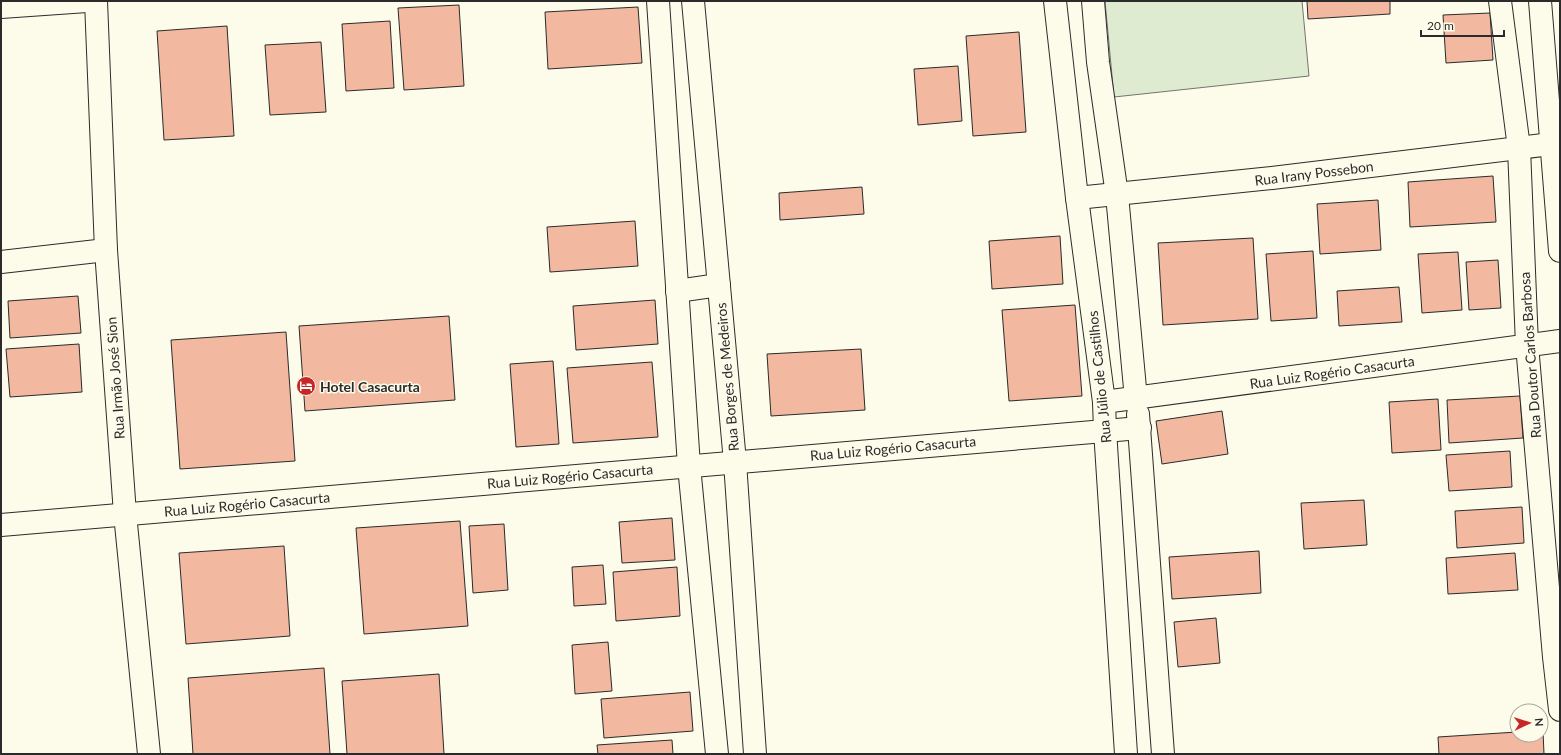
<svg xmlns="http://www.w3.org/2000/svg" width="1561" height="755" viewBox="0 0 1561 755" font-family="Lato,sans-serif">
	<rect width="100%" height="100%" fill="#fdfbea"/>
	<path fill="#deebd1" stroke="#74746e" d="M1105,1h197l7,75 -195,21z"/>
	<g fill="#f2b8a0" stroke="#2b2b2b">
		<path d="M1307,1h83v13l-82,5z"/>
		<path d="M459,5l5,81 -60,4 -6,-82z"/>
		<path d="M638,7l4,56 -94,6 -3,-57z"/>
		<path d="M1490,13l3,47 -47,3 -3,-48z"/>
		<path d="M390,21l4,67 -48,3 -4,-67z"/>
		<path d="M227,26l7,110 -70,4 -7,-109z"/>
		<path d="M1019,32l7,100 -53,4 -7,-100z"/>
		<path d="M321,42l5,70 -56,3 -5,-70z"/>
		<path d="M958,66l4,55 -44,4 -4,-56z"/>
		<path d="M1493,176l3,46 -86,5 -2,-45z"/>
		<path d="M862,187l2,27 -84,6 -1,-27z"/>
		<path d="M1378,200l3,50 -61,4 -3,-50z"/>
		<path d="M635,221l3,45 -88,6 -3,-45z"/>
		<path d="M1060,236l3,48 -71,5 -3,-48z"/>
		<path d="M1253,238l5,81 -95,6 -5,-82z"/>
		<path d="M1313,251l4,67 -46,3 -5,-67z"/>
		<path d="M1458,252l4,58 -40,3 -4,-59z"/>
		<path d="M1498,260l3,48 -32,2 -3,-48z"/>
		<path d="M1399,287l3,35 -63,4 -2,-35z"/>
		<path d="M78,296l3,37 -71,5 -2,-37z"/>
		<path d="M655,300l3,44 -82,6 -3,-44z"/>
		<path d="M1075,305l7,91 -73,5 -7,-91z"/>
		<path d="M449,316l6,84 -150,11 -6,-85z"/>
		<path d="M286,332l9,129 -115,8 -9,-129z"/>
		<path d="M79,344l3,48 -72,5 -4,-48z"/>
		<path d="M861,349l4,61 -94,6 -4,-62z"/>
		<path d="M553,361l6,83 -43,3 -6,-83z"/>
		<path d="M652,362l6,75 -85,6 -6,-75z"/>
		<path d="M1520,396l3,42 -74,5 -2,-43z"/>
		<path d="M1438,399l3,51 -49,3 -3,-51z"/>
		<path d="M1222,411l6,43 -66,10 -6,-43z"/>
		<path d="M1510,451l2,36 -63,4 -3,-36z"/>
		<path d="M1364,500l3,45 -63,4 -3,-46z"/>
		<path d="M1522,507l2,36 -67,5 -2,-37z"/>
		<path d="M672,518l3,42 -53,3 -3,-41z"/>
		<path d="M460,521l8,105 -104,8 -8,-106z"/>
		<path d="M504,524l4,66 -35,3 -4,-67z"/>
		<path d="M284,546l6,90 -104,8 -7,-91z"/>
		<path d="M1259,551l2,42 -89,6 -3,-42z"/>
		<path d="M1515,553l3,37 -70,4 -2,-36z"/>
		<path d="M603,565l3,39 -32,2 -2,-39z"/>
		<path d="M677,567l3,49 -64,5 -3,-49z"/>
		<path d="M1216,618l4,45 -42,4 -4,-45z"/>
		<path d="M608,642l4,49 -37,3 -3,-49z"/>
		<path d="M324,668l6,86h-137l-5,-76z"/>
		<path d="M439,674l5,80h-97l-5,-73z"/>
		<path d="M690,692l3,39 -89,7 -3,-39z"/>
		<path d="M1541,731h2l1,23h-105l-1,-17 79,-5v3h24z"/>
		<path d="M672,740l1,14h-75l-1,-9z"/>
	</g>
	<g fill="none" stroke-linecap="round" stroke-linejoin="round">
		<g stroke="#2b2b2b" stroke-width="24">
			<g id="minor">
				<path d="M658,1l31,465 28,288"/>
				<path d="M693,1l42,461 20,292"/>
				<path d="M1055,1l22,197 27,204"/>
				<path d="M1093,1l5,61 19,133 19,204"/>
				<path d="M1500,1l19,147 8,197"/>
				<path d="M1540,1l20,250"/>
				<path d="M1,7l86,-6"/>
				<path d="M1077,198l195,-20 279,-34"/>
				<path d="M1,262l105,-12"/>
				<path d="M677,291l42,-6"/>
			</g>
		</g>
		<g stroke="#2b2b2b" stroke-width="24">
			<g id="tertiary">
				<path d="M96,1l10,249 19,264 24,240"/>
				<path d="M1527,345l27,312 6,53"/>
				<path d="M1138,414l25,340"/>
				<path d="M1,525l1139,-97"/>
				<path d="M1126,754l-21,-324 -1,-28 456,-61"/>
			</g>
		</g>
		<use href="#minor" stroke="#fdfbea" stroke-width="22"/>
		<use href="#tertiary" stroke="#fdfbea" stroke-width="22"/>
	</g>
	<defs>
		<g id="hotel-disc" transform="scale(1)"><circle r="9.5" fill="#c62828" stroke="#fdfbea"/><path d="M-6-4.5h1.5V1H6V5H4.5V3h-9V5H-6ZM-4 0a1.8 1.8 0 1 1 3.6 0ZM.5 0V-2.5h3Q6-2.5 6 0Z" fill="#fff"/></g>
	</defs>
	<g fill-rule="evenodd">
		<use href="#hotel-disc" x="306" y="386"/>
	</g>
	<g text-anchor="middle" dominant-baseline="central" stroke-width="3" stroke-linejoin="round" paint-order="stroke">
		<g font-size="14" fill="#2b2b2b" stroke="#fdfbea">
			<text transform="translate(1314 173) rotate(-7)">Rua Irany Possebon</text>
			<text transform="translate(1530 355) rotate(-94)">Rua Doutor Carlos Barbosa</text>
			<text transform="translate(1332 372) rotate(-8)">Rua Luiz Rogério Casacurta</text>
			<text transform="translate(727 377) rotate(-95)">Rua Borges de Medeiros</text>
			<text transform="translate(1099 377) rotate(-96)">Rua Júlio de Castilhos</text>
			<text transform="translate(115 378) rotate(-94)">Rua Irmão José Sion</text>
			<text transform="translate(893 448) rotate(-5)">Rua Luiz Rogério Casacurta</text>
			<text transform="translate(570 476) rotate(-5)">Rua Luiz Rogério Casacurta</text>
			<text transform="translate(247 504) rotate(-5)">Rua Luiz Rogério Casacurta</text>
		</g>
		<g font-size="14" font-weight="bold" fill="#2b2b2b" stroke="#fdfbea" text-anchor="start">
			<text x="320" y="386">Hotel Casacurta</text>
		</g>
	</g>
	<rect width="1561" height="755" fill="none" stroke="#2b2b2b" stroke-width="4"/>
	<g transform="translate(1529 723) rotate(86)"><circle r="19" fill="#fdfbea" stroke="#a9a89e"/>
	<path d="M0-3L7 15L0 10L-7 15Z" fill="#c62828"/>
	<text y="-6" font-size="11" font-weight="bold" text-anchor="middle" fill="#2b2b2b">N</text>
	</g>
	<path d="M1421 30v6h83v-6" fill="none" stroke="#2b2b2b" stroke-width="2"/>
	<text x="1427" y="30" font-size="12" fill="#2b2b2b" stroke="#fdfbea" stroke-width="3" paint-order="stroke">20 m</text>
</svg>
